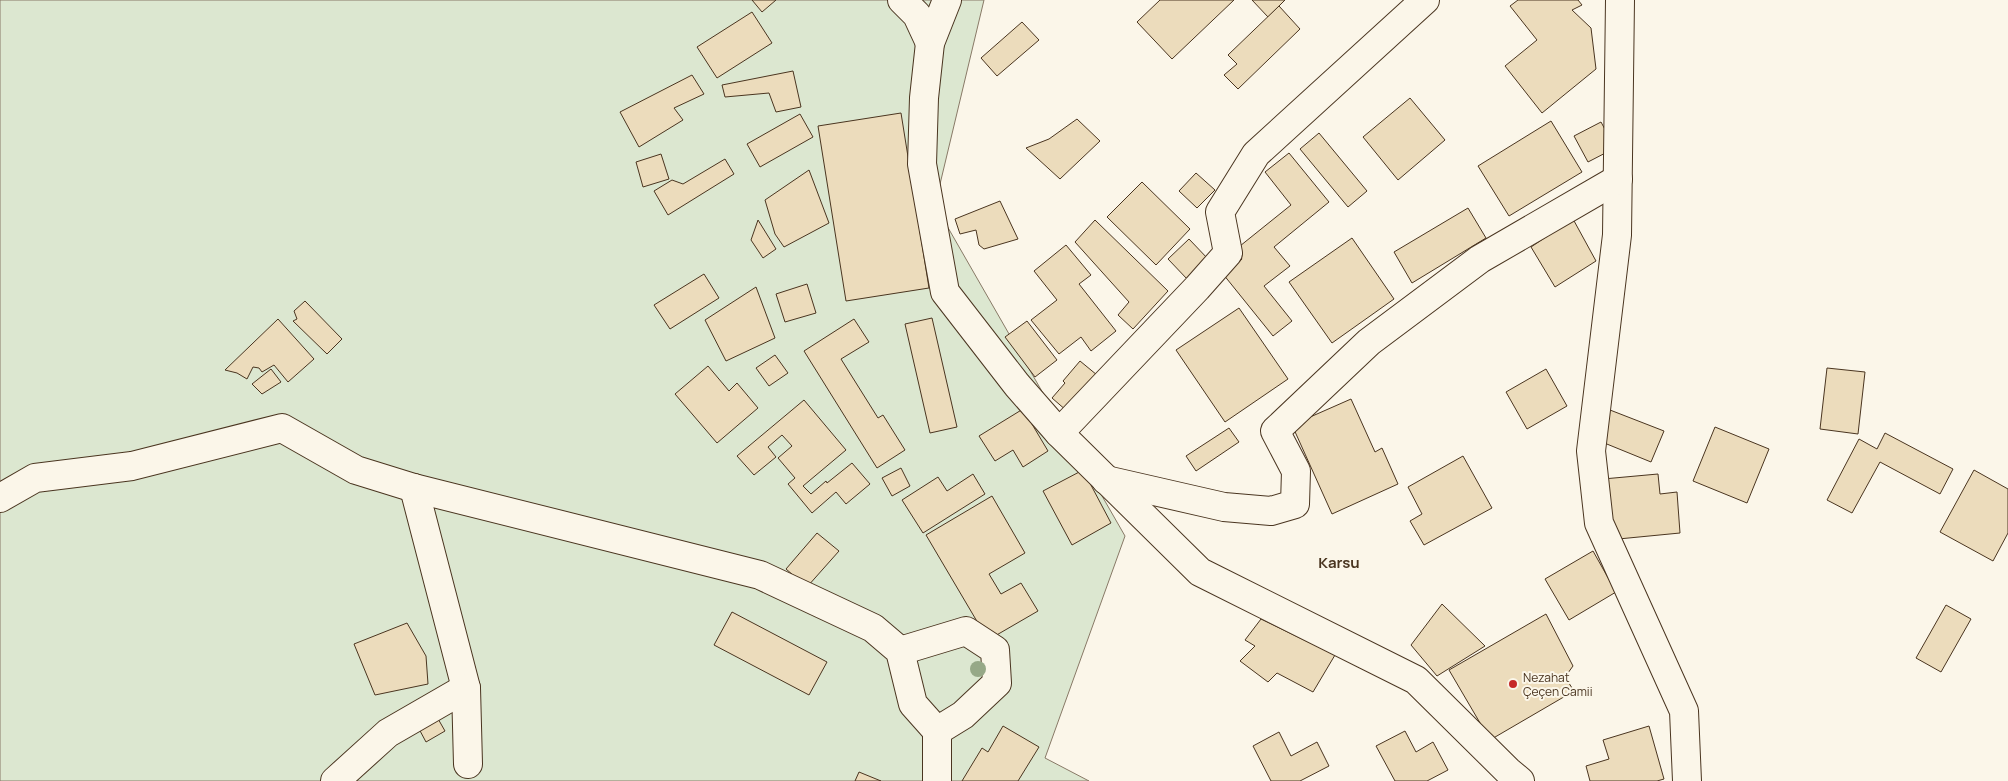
<svg xmlns="http://www.w3.org/2000/svg" width="2008" height="781" viewBox="0 0 2008 781" font-family="Manrope,sans-serif">
	<rect width="100%" height="100%" fill="#fbf6e9"/>
	<path fill="#dce7d0" stroke="#887966" d="M0,0h984l-49,205 190,331 -80,222 44,23h-1089z"/>
	<g fill="#ecdcbc" stroke="#4a3520">
		<path d="M752,0h24l-14,12z"/>
		<path d="M1160,0h74l-62,59 -35,-37z"/>
		<path d="M1252,0h33l-17,17z"/>
		<path d="M1518,0h60l4,5 -10,5 19,18 5,41 -54,44 -37,-47 32,-26 -27,-34z"/>
		<path d="M1279,6l21,23 -62,60 -14,-14 13,-11 -9,-9z"/>
		<path d="M752,12l20,31 -55,35 -20,-31z"/>
		<path d="M1022,22l17,18 -42,36 -16,-18z"/>
		<path d="M793,71l8,36 -25,5 -7,-19 -44,4 -3,-12z"/>
		<path d="M692,75l12,19 -30,14 9,12 -44,27 -19,-35z"/>
		<path d="M1410,98l35,42 -47,40 -35,-43z"/>
		<path d="M901,113l28,175 -83,13 -28,-175z"/>
		<path d="M800,114l13,23 -53,30 -13,-23z"/>
		<path d="M1077,119l23,22 -40,38 -34,-31 23,-9z"/>
		<path d="M1551,121l31,51 -73,44 -31,-50z"/>
		<path d="M1601,122l14,26 -27,14 -14,-26z"/>
		<path d="M1319,133l48,58 -19,16 -48,-58z"/>
		<path d="M1289,153l40,49 -55,45 16,19 -26,20 28,35 -19,15 -50,-62 19,-15 -7,-9 56,-45 -26,-33z"/>
		<path d="M661,154l8,25 -26,8 -7,-25z"/>
		<path d="M725,159l9,15 -66,41 -14,-24 18,-11 11,4z"/>
		<path d="M809,170l20,53 -45,24 -9,-13 -10,-34z"/>
		<path d="M1196,173l19,17 -18,18 -18,-17z"/>
		<path d="M1142,182l48,47 -34,36 -49,-48z"/>
		<path d="M1000,201l18,38 -34,10 -5,-4 -3,-15 -16,4 -5,-15z"/>
		<path d="M1468,208l18,30 -74,45 -18,-31z"/>
		<path d="M1573,219l23,42 -41,26 -24,-40z"/>
		<path d="M758,220l18,29 -13,9 -12,-18z"/>
		<path d="M1095,220l73,71 -35,38 -15,-14 11,-13 -54,-60z"/>
		<path d="M1352,238l42,61 -62,44 -43,-61z"/>
		<path d="M1189,239l20,21 -21,20 -20,-21z"/>
		<path d="M1066,245l25,30 -12,9 37,47 -25,20 -10,-14 -22,17 -28,-34 26,-20 -23,-29z"/>
		<path d="M704,274l15,24 -49,31 -16,-24z"/>
		<path d="M807,284l9,29 -31,9 -9,-28z"/>
		<path d="M756,287l19,51 -49,23 -21,-41z"/>
		<path d="M305,301l37,38 -15,15 -34,-33 4,-2 -3,-8z"/>
		<path d="M1239,308l49,71 -63,43 -49,-72z"/>
		<path d="M932,318l25,109 -27,6 -25,-109z"/>
		<path d="M278,319l36,40 -26,23 -14,-17 -12,7 -3,-4 -6,-1 -6,12 -10,-6 -12,-3z"/>
		<path d="M854,319l15,23 -28,17 37,59 5,-3 22,35 -28,18 -73,-117z"/>
		<path d="M1027,321l30,39 -22,17 -30,-40z"/>
		<path d="M775,355l13,18 -19,13 -13,-18z"/>
		<path d="M1080,361l17,14 -30,36 -15,-13 13,-15 -2,-2z"/>
		<path d="M708,366l21,25 8,-8 21,25 -41,35 -42,-49z"/>
		<path d="M1827,368l38,4 -7,62 -38,-5z"/>
		<path d="M271,369l10,13 -19,12 -10,-10z"/>
		<path d="M1546,369l21,37 -40,23 -21,-37z"/>
		<path d="M1351,399l24,53 7,-4 16,36 -66,30 -40,-89z"/>
		<path d="M804,400l42,50 -43,36 8,8 15,-13 1,2 25,-20 18,21 -24,20 -10,-12 -24,21 -24,-29 7,-6 -17,-20 14,-12 -10,-11 -14,12 8,10 -22,18 -17,-19z"/>
		<path d="M1023,409l25,42 -25,16 -10,-17 -18,11 -16,-25z"/>
		<path d="M1610,410l54,21 -13,31 -54,-22z"/>
		<path d="M1715,427l54,22 -22,54 -54,-22z"/>
		<path d="M1229,428l10,14 -43,29 -10,-15z"/>
		<path d="M1885,433l68,36 -13,25 -60,-32 -28,51 -25,-13 32,-61 18,10z"/>
		<path d="M1463,456l29,52 -68,37 -14,-24 12,-7 -14,-27z"/>
		<path d="M901,468l9,18 -18,10 -10,-18z"/>
		<path d="M1083,470l28,53 -39,22 -29,-54z"/>
		<path d="M1974,470l34,19v44l-15,28 -53,-29z"/>
		<path d="M973,474l12,20 -62,39 -21,-33 36,-23 9,14z"/>
		<path d="M1658,474l2,20 17,-2 3,41 -72,7 -5,-61z"/>
		<path d="M992,496l33,57 -36,21 12,20 20,-11 17,28 -50,29 -62,-105z"/>
		<path d="M817,533l22,18 -32,36 -21,-18z"/>
		<path d="M1593,551l23,41 -47,28 -24,-41z"/>
		<path d="M1442,604l43,42 -48,30 -26,-31z"/>
		<path d="M1946,605l25,14 -30,53 -25,-14z"/>
		<path d="M732,612l95,50 -18,33 -95,-50z"/>
		<path d="M1546,614l27,52 -8,11 9,14 -84,49 -41,-70z"/>
		<path d="M1261,619l74,36 -22,37 -36,-19 -9,9 -28,-21 15,-15 -10,-6z"/>
		<path d="M407,623l19,33 2,28 -53,11 -21,-51z"/>
		<path d="M437,717l8,14 -19,11 -8,-15z"/>
		<path d="M1003,726l36,21 -21,34h-56l20,-33 6,4z"/>
		<path d="M1649,726l15,53 -7,2h-67l-4,-15 23,-7 -6,-19z"/>
		<path d="M1405,731l11,21 17,-10 15,28 -21,11h-32l-19,-35z"/>
		<path d="M1279,732l12,24 26,-14 12,24 -29,15h-29l-18,-35z"/>
		<path d="M859,772l22,9h-26z"/>
	</g>
	<g fill="none" stroke-linecap="round" stroke-linejoin="round">
		<g stroke="#4a3520" stroke-width="30">
			<g id="street">
				<path d="M902,0l15,15 13,28"/>
				<path d="M1620,0l-3,235 -26,216 8,72 85,188 3,70"/>
				<path d="M1059,433l138,-145 31,-35 -8,-41 36,-58 169,-154"/>
				<path d="M1106,480l118,27 47,4 24,-7 1,-33 -21,-40 94,-89 111,-83 138,-80"/>
				<path d="M414,488l52,200 2,76"/>
				<path d="M0,498l35,-20 97,-12 150,-38 74,42 58,18 346,87 113,53 27,23 13,53 24,27"/>
				<path d="M900,651l66,-20 29,19 2,33 -34,32 -26,16v50"/>
				<path d="M335,781l53,-48 78,-45"/>
			</g>
		</g>
		<g stroke="#4a3520" stroke-width="30">
			<path id="secondary" d="M947,0l-17,43 -6,55 -2,66 23,128 72,93 42,48 141,139 216,108 92,91 12,10"/>
		</g>
		<use href="#street" stroke="#fbf6e9" stroke-width="28"/>
		<use href="#secondary" stroke="#fbf6e9" stroke-width="28"/>
	</g>
	<circle fill="#96a887" cx="978" cy="669" r="8"/>
	<circle fill="#c62828" stroke="#fbf6e9" stroke-width="2" cx="1513" cy="684" r="5"/>
	<g text-anchor="middle" dominant-baseline="central" stroke-width="4" stroke-linejoin="round" paint-order="stroke">
		<g font-size="12" fill="#4a3520" stroke="#fbf6e9" text-anchor="start">
			<text x="1523" y="677">Nezahat<tspan x="1523" dy="14">Çeçen Camii</tspan></text>
		</g>
		<g font-size="15" font-weight="bold" fill="#4a3520" stroke="#fbf6e9">
			<text x="1339" y="562">Karsu</text>
		</g>
	</g>
</svg>
